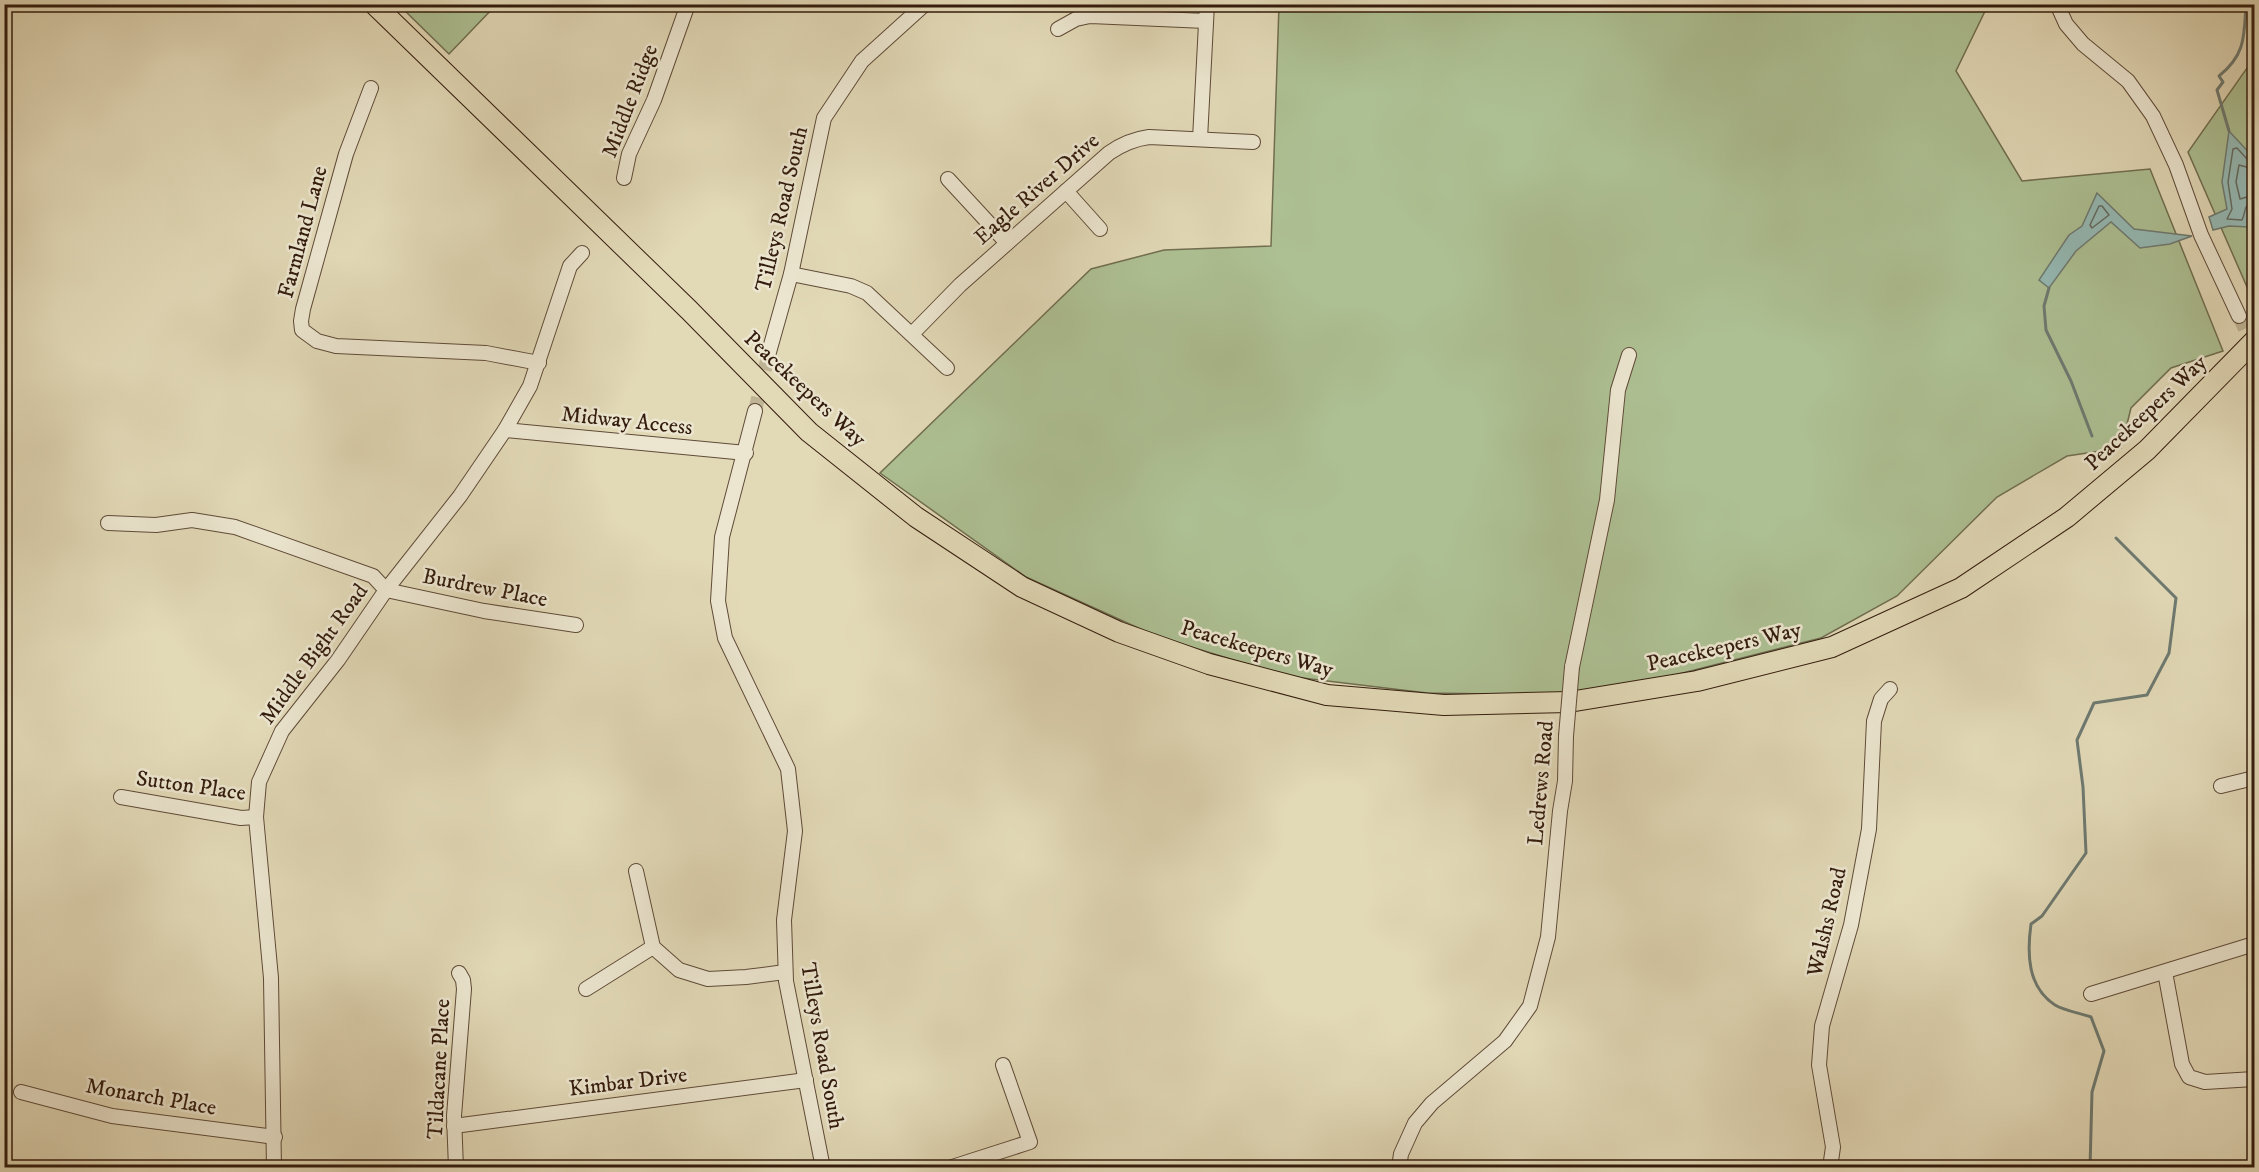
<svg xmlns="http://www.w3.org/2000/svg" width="2259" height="1172" viewBox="0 0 2259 1172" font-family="'IM FELL DW Pica',serif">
	<rect width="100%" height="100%" fill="#e2d9b7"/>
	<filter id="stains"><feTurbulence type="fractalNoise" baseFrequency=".00333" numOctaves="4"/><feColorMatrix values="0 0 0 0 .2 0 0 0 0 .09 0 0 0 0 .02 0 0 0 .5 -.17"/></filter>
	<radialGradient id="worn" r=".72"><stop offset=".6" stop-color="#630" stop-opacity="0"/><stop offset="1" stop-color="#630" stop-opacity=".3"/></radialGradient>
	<g fill="#adc093" stroke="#706e50" stroke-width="1.5">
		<path d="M399,5h97l-47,49z"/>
		<path d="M1279,5h709l-32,66 66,110 128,-12 73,182 -52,17 -40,40 -10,40 -54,8 -70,41 -100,99 -76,42 -166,42 -96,15 -132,-2 -141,-17 -130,-40 -130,-59 -146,-104 211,-204 73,-19 107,-4z"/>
		<path d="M2245,5h9v48z"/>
		<path d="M2254,58v245l-66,-151z"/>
	</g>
	<g fill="#95b9b4" stroke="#6e7a71" stroke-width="1.5">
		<path d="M2229,131l25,27v48l-4,5 -1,16 -20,-1 -16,4 -4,-13 18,-8 -5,-27z"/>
		<path d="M2097,193l37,36 58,7 -22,8 -30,4 -29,-26 -35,29 -27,37 -10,-8 30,-45 13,-9z"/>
	</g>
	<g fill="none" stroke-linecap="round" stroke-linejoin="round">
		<g stroke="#646a60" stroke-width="1.5">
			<path d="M2254,161l-6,-1 -11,-12 -4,1 -5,33 4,27 -5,10 15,1c4,-7 1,-17 12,-17"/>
			<path d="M2254,169l-15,-4 -3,17 4,17 14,-4"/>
			<path d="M2099,206h3l7,9 -17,13 -2,-3z"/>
		</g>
		<g stroke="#6e7a71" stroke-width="3">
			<path d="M2229,131l-12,-41 6,-8 -4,-6c27,-21 25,-41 27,-72"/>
			<path d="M2049,288l-5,18 2,24 25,51 21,55"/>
			<path d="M2090,1168l2,-76 12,-41 -13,-34c-11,-4 -26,-6 -36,-12 -28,-18 -28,-52 -24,-81l11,-8 44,-63 -3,-66 -6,-47 17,-37 53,-8 22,-42 7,-55 -60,-60"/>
		</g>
		<g stroke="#bfb395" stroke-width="14" stroke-dasharray="14 7" stroke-linecap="butt">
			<path d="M2239,316l15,32"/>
			<path d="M755,411l14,-59"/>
		</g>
		<g stroke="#5f4b38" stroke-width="16">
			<g id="minor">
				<path d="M2057,4l9,20 17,20 45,37 25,35 23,49 25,70 38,81"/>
				<path d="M1058,29l18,-10 14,-3 116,5"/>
				<path d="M371,88l-25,66 -43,155 -2,12 1,9 15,11 19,5 150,7 53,10"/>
				<path d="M1200,139l7,-135"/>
				<path d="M624,178l5,-24 25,-54 34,-96"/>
				<path d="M948,179l59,64"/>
				<path d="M1066,191l34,38"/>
				<path d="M791,274l60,12 16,7 80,75"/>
				<path d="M912,334l48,-49 149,-132c13,-9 25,-14 40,-16l104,5"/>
				<path d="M769,352l22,-78 33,-156 38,-57 63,-57"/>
				<path d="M755,411l-33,126 -4,64 7,37 63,131 7,62 -11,89 2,61 37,187"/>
				<path d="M505,430l241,23"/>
				<path d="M108,523l48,2 36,-5 43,7 138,49 13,14 98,21 92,14"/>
				<path d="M1572,667l35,-167 11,-110 11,-35"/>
				<path d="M2221,786l33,-8"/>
				<path d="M121,797l120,21 15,-1"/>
				<path d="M636,871l17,76 26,23 29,9 38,-2 39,-5"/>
				<path d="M2165,972l17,92 7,13 16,5 49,-3"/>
				<path d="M586,989l67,-42"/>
				<path d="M2091,994l163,-50"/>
				<path d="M21,1092l91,24 163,21"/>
				<path d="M454,1126l352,-46"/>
				<path d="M274,1168l-3,-190 -15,-161 3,-35 23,-51 56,-71 48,-70 74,-94 45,-66 25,-44 40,-120 12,-13"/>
				<path d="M456,1168l-2,-52 10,-127 -1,-9 -4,-7"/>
				<path d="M949,1168l81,-26 -27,-77"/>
				<path d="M1399,1168l2,-14 14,-31 17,-20 73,-62 25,-35 18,-69 12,-126 5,-30 1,-45"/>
				<path d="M1830,1168l3,-21 -14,-82 3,-39 29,-101 18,-96 5,-108 7,-22 9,-10"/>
			</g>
		</g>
		<g stroke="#331c0d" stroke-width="22">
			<path id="highway" d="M374,4l315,306 120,122 107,85 106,70 97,45 90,32 118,31 117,10 125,-3 128,-21 135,-34 129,-59 106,-71 80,-67 107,-109"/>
		</g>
		<use href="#minor" stroke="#ece6d0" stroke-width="14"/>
		<use href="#highway" stroke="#e2d9b7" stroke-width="20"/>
		<g stroke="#5f4b38" stroke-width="16" stroke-linecap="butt">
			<path id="minor-bridge" d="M1566,736l6,-69"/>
		</g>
		<use href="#minor-bridge" stroke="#ece6d0" stroke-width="14"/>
	</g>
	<g text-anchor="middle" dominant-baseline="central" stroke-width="5" stroke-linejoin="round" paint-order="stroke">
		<g font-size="22" fill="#331c0d" stroke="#ece6d0">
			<text transform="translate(630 101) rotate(-69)">Middle Ridge</text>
			<text transform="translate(1037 189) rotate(-41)">Eagle River Drive</text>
			<text transform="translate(782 209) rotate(-77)">Tilleys Road South</text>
			<text transform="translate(303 232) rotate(-75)">Farmland Lane</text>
			<text transform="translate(805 389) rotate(43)">Peacekeepers Way</text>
			<text transform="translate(2146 413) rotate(-43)">Peacekeepers Way</text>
			<text transform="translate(627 421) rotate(6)">Midway Access</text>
			<text transform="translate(485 588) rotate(11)">Burdrew Place</text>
			<text transform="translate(1724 647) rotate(-13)">Peacekeepers Way</text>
			<text transform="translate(1257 649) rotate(16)">Peacekeepers Way</text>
			<text transform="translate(314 654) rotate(-54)">Middle Bight Road</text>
			<text transform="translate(1541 783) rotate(-85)">Ledrews Road</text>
			<text transform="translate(191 786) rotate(8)">Sutton Place</text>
			<text transform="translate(1827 922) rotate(-77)">Walshs Road</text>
			<text transform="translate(822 1046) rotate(80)">Tilleys Road South</text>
			<text transform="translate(439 1069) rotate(-87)">Tildacane Place</text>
			<text transform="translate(628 1082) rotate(-7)">Kimbar Drive</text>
			<text transform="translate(151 1097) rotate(10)">Monarch Place</text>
		</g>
	</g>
	<rect width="2259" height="1172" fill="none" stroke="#e2d9b7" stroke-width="24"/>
	<rect x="6" y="6" width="2247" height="1160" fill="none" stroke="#331c0d" stroke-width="3"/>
	<rect x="12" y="12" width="2235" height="1148" fill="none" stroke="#331c0d" stroke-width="1.5"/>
	<rect width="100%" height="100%" filter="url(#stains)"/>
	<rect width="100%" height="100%" fill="url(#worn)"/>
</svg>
